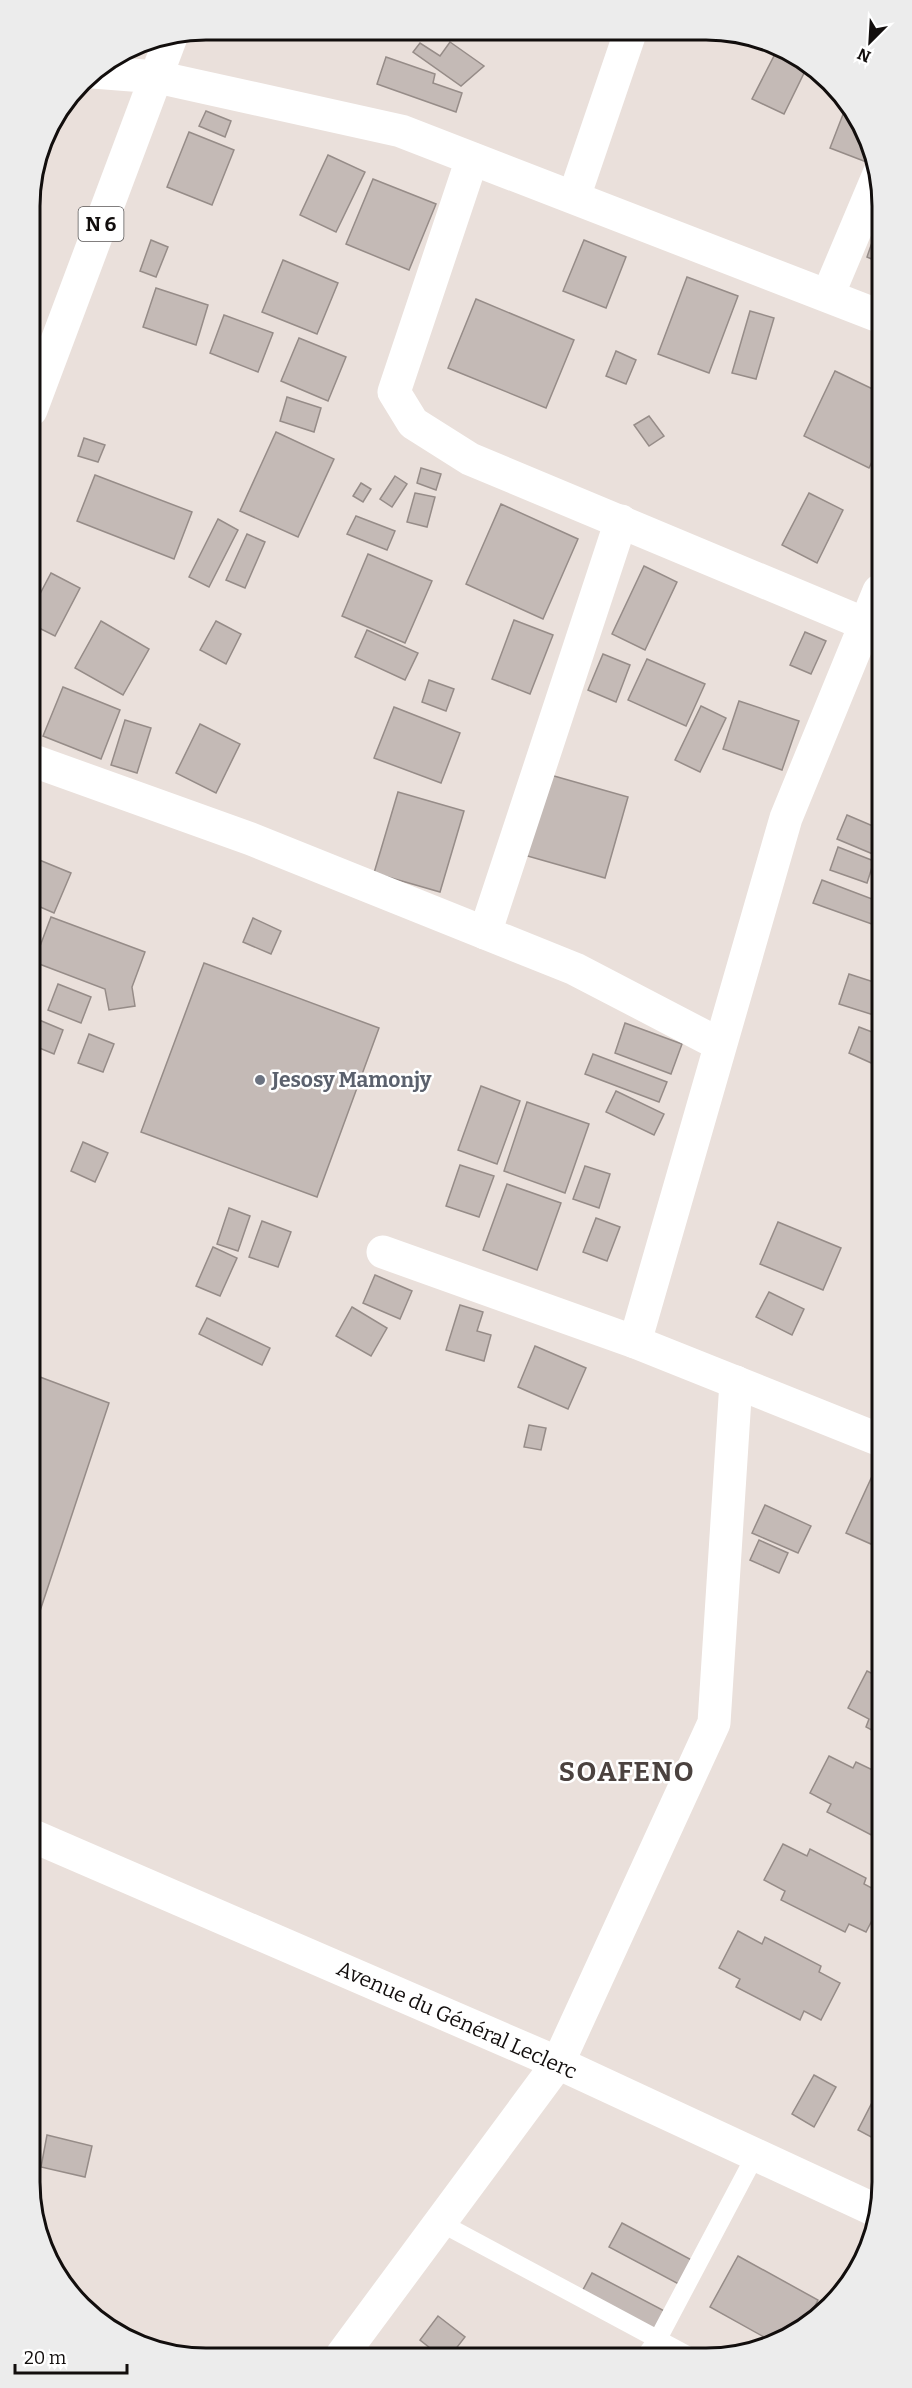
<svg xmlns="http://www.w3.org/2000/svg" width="912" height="2388" viewBox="0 0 912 2388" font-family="Bitter,serif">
	<rect width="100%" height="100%" fill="#eae0db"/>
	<g fill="#c4bab6" stroke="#968c88" stroke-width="1.5">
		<path d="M723,33h17l6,4 -2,5z"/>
		<path d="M450,42l34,24 -23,20 -48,-34 7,-9 20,13z"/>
		<path d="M775,54l31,15 -22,45 -32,-15z"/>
		<path d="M386,57l49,17 -2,9 29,10 -6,19 -79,-28z"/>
		<path d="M847,104l11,15 14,36 -3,8 -39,-15z"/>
		<path d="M206,111l25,10 -6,16 -26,-11z"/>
		<path d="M189,132l45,18 -22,55 -45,-18z"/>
		<path d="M328,155l37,17 -29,60 -36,-17z"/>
		<path d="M373,179l63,25 -27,66 -63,-26z"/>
		<path d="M877,228l2,1v33l-12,-5z"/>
		<path d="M151,240l17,7 -12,30 -16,-6z"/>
		<path d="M584,240l42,17 -20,51 -43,-17z"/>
		<path d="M283,260l55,23 -21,51 -55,-22z"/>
		<path d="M687,277l51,19 -29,77 -51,-19z"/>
		<path d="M156,288l52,17 -12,40 -53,-18z"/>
		<path d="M476,299l98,41 -28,68 -98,-40z"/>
		<path d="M750,311l24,7 -18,61 -24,-6z"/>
		<path d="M224,315l49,18 -15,39 -48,-19z"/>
		<path d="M299,338l47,19 -18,44 -47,-20z"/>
		<path d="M616,351l20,9 -10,24 -20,-8z"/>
		<path d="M835,371l44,21v55l-10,21 -65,-32z"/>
		<path d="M287,397l34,11 -7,24 -34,-11z"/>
		<path d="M649,416l15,20 -15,10 -15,-21z"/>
		<path d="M276,432l58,27 -36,78 -58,-26z"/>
		<path d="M84,438l21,7 -7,17 -20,-6z"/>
		<path d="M421,468l20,6 -5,16 -19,-7z"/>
		<path d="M95,475l97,37 -18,47 -97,-38z"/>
		<path d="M395,476l12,8 -15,23 -12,-8z"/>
		<path d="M361,483l10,6 -8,13 -10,-6z"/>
		<path d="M415,493l20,4 -8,30 -20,-5z"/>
		<path d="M809,493l34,17 -26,53 -35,-18z"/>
		<path d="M501,504l77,35 -35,80 -77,-35z"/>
		<path d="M356,516l39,15 -8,19 -40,-16z"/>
		<path d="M218,519l20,11 -29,57 -20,-10z"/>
		<path d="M247,534l18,8 -20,46 -19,-8z"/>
		<path d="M368,554l64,27 -27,62 -63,-27z"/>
		<path d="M644,566l33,16 -32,68 -33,-16z"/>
		<path d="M51,573l29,15 -25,48 -24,-12v-13z"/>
		<path d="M514,620l39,15 -23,59 -38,-15z"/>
		<path d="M101,621l48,28 -26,46 -48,-27z"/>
		<path d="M216,621l25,13 -15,30 -26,-14z"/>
		<path d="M367,630l51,23 -13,27 -50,-23z"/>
		<path d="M805,632l21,9 -15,33 -21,-9z"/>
		<path d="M603,654l27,11 -14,37 -28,-12z"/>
		<path d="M647,659l58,25 -19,42 -58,-26z"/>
		<path d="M429,680l25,9 -8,22 -24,-9z"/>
		<path d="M63,687l57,23 -19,49 -58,-23z"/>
		<path d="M739,701l60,20 -17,49 -59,-21z"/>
		<path d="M701,706l25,12 -26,54 -25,-12z"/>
		<path d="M394,707l66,26 -19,50 -67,-25z"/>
		<path d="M125,720l26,8 -14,45 -26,-8z"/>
		<path d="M200,724l40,20 -24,49 -40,-20z"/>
		<path d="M547,774l81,23 -23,81 -81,-23z"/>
		<path d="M398,792l66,19 -24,81 -66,-19z"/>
		<path d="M847,815l33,14v28l-43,-18z"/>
		<path d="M838,847l36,14 -7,22 -37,-13z"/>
		<path d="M32,857l39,16 -17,40 -23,-10z"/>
		<path d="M822,880l58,22v25l-67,-24z"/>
		<path d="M51,917l94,35 -13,35 3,19 -26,4 -4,-21 -71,-27z"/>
		<path d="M253,918l28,13 -10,23 -28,-12z"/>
		<path d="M204,963l175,65 -62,169 -176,-65z"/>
		<path d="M849,974l31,10v33l-41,-13z"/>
		<path d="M58,984l33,13 -10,26 -33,-13z"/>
		<path d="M32,1017l31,13 -9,24 -22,-9z"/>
		<path d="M625,1023l57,21 -11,30 -56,-21z"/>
		<path d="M859,1027l21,8 -2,31 -29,-13z"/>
		<path d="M89,1034l25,10 -11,28 -25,-9z"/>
		<path d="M593,1054l74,28 -8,20 -74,-28z"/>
		<path d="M481,1086l39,15 -23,63 -39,-14z"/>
		<path d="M616,1091l48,23 -10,21 -48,-23z"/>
		<path d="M527,1102l62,22 -24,69 -61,-22z"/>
		<path d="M83,1142l25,11 -13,29 -24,-11z"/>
		<path d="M460,1165l34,11 -15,41 -33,-11z"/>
		<path d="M585,1166l25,8 -11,34 -26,-9z"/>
		<path d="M507,1184l54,19 -24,67 -54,-20z"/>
		<path d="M229,1208l21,8 -12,35 -21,-7z"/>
		<path d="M596,1218l24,9 -13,34 -24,-9z"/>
		<path d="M262,1221l29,11 -13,35 -29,-10z"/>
		<path d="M778,1222l63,26 -18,42 -63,-26z"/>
		<path d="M213,1247l24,11 -17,38 -24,-10z"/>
		<path d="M375,1275l37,16 -12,28 -37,-16z"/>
		<path d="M769,1292l35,17 -12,26 -36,-18z"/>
		<path d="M460,1305l23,7 -6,19 14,4 -7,26 -38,-11z"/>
		<path d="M352,1307l35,21 -16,28 -35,-20z"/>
		<path d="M207,1318l63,30 -8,17 -63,-31z"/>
		<path d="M535,1346l51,22 -18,41 -50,-22z"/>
		<path d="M32,1374l77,29 -76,229z"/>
		<path d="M529,1425l17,3 -5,22 -17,-3z"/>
		<path d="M874,1472l7,3 -1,73 -34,-15z"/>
		<path d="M765,1505l46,21 -13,27 -46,-20z"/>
		<path d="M759,1540l29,13 -9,20 -29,-13z"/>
		<path d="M867,1671l14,7v57l-15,-8 3,-8 -21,-11z"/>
		<path d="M829,1756l24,12 3,-6 25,12v66l-54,-28 4,-8 -21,-11z"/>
		<path d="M783,1844l24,12 3,-7 56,29 -2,6 17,9v10l-15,29 -17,-8 -4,8 -64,-32 4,-9 -21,-11z"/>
		<path d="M738,1931l24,13 3,-7 56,29 -2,6 21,11 -19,37 -17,-9 -4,9 -64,-33 4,-8 -21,-11z"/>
		<path d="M814,2075l22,12 -22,40 -22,-13z"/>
		<path d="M877,2093l4,3 1,57 -7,-3 4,-9 -21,-11z"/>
		<path d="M47,2135l45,11 -7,31 -44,-10z"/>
		<path d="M622,2223l81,43 -13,24 -81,-43z"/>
		<path d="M738,2256l80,44 -13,25 -11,9 -21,8 -63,-35z"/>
		<path d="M592,2273l82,43 -13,24 -82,-43z"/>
		<path d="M438,2316l27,21 -14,18h-12l-19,-15z"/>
	</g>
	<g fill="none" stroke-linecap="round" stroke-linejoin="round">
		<g stroke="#fff" stroke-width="18">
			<path d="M441,2223l246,132"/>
			<path d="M646,2355l12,-16 98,-185"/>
		</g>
		<g stroke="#fff" stroke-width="33">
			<path d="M93,72l64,5 244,54 478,185"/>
			<path d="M472,159l-78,233 19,31 57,36 395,165"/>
			<path d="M574,197l56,-164"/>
			<path d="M828,295l51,-121"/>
			<path d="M31,760l220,79 324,130 144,75"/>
			<path d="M485,933l136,-412"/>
			<path d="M383,1252l252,90 245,98"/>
			<path d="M635,1342l151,-524 93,-227"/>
			<path d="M342,2355l216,-292 156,-340 22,-341"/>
		</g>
		<path stroke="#fff" stroke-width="33" d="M33,1836l525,227 319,148"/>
		<path stroke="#fff" stroke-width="33" d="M31,410l140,-373"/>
	</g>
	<circle fill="#6b7280" stroke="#fff" stroke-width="2" cx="260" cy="1080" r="6"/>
	<g text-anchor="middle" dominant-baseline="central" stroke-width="5" stroke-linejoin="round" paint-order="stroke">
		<rect fill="#fff" stroke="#595656" stroke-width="1.5" x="78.5" y="207" width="45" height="34" rx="4.5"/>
		<g font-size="20" font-weight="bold" fill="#120e0d">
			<text x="101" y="224">N 6</text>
		</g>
		<g font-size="21" font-weight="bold" fill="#5b616d" stroke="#fff" text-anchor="start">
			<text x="272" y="1080">Jesosy Mamonjy</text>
		</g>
		<g font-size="21" fill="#120e0d" stroke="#fff">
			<text transform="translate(457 2020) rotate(24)">Avenue du Général Leclerc</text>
		</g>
		<g font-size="27" font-weight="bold" letter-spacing="1.5" fill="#4b423f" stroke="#fff">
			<text x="627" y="1772">SOAFENO</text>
		</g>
	</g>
	<path d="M0 0H912V2388H0ZM206 40H706A166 166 0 0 1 872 206V2182A166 166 0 0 1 706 2348H206A166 166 0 0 1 40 2182V206A166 166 0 0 1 206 40Z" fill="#ececec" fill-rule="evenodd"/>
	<path fill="none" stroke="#120e0d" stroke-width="3" d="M206 40H706A166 166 0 0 1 872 206V2182A166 166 0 0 1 706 2348H206A166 166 0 0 1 40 2182V206A166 166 0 0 1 206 40Z"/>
	<g transform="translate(870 42) rotate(204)" stroke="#ffffff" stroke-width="4.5" paint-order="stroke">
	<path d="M0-4.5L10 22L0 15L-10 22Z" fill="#120e0d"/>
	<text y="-9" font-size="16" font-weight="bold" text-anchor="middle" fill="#120e0d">N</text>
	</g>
	<path d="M15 2364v9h112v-9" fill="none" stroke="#120e0d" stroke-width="3"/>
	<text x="24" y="2364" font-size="18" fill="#120e0d" stroke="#ffffff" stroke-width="4.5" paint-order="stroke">20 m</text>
</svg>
